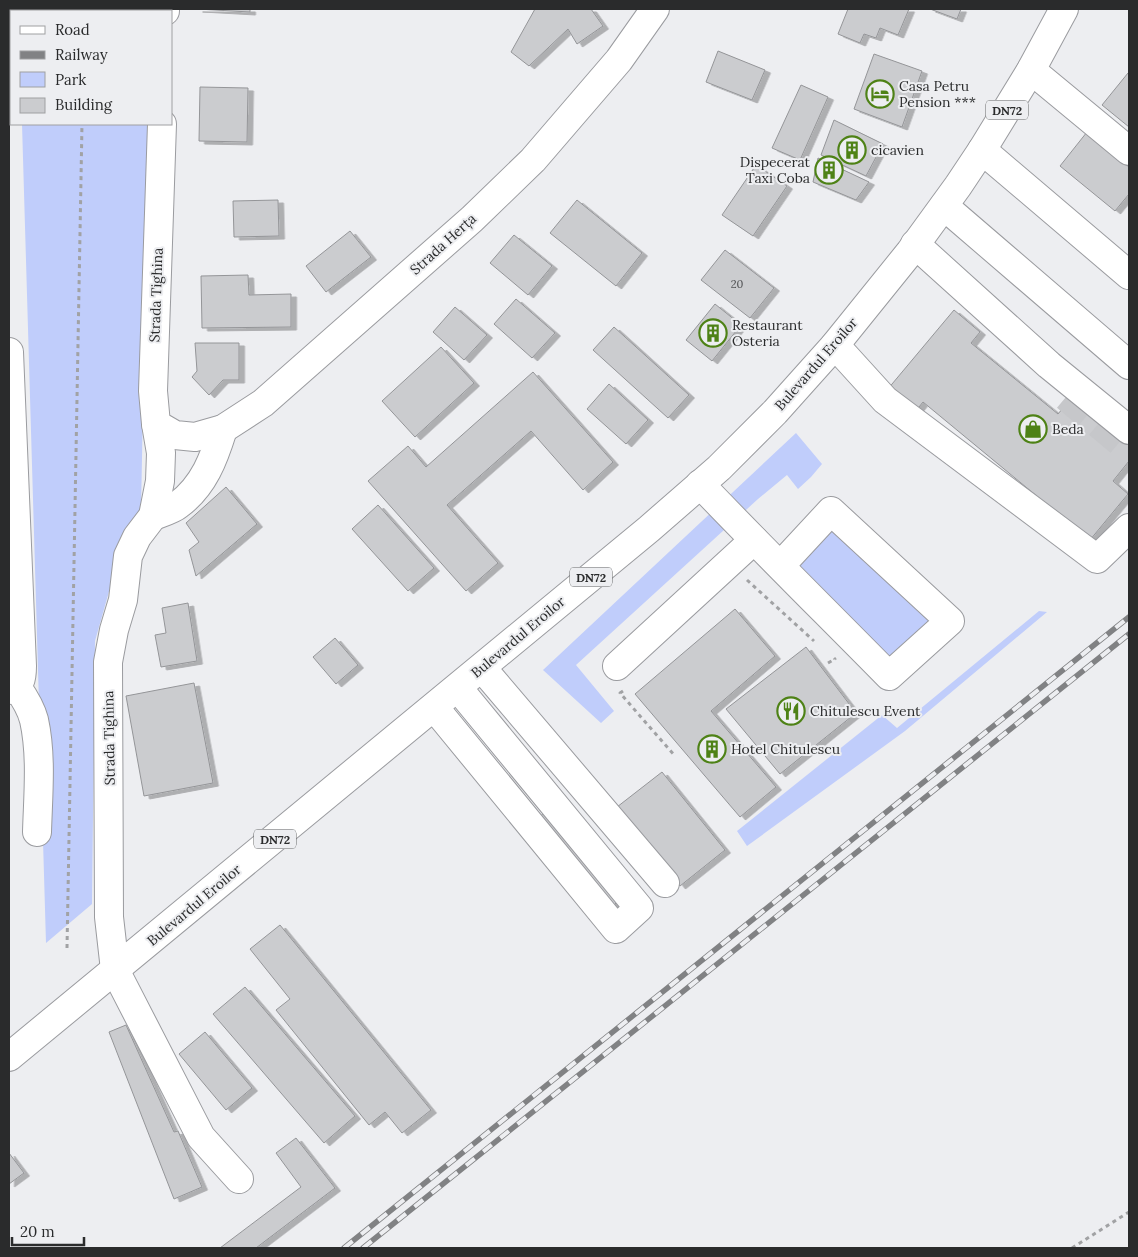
<svg xmlns="http://www.w3.org/2000/svg" width="1138" height="1257" viewBox="0 0 1138 1257" font-family="Lora,serif">
	<defs>
		<filter id="shadow"><feDropShadow dx="5.5" dy="3" stdDeviation="0" flood-color="#0004"/></filter>
	</defs>
	<rect width="100%" height="100%" fill="#edeef1"/>
	<g fill="#c0cdfb">
		<rect x="19" y="9" width="134" height="2"/>
		<path d="M22,124h132l-9,179 -4,206 -18,33 -28,99 -3,263 -46,39z"/>
		<path d="M796,433l26,31 -11,13 -13,12 -11,-14 -29,24 -182,166 38,46 -13,12 -58,-53z"/>
		<path d="M834,525l100,97 -45,39 -95,-97z"/>
		<path d="M1039,611l8,1 -142,119 -158,115 -10,-15 145,-116 15,13z"/>
	</g>
	<g fill="#cbcccf" stroke="#949598" filter="url(#shadow)">
		<path d="M197,9h53v3z"/>
		<path d="M535,9h56l12,17 -26,18 -9,-15 -39,37 -18,-14z"/>
		<path d="M848,9h61l-11,26 -18,-7 -4,10 -12,-4 -4,9 -22,-9z"/>
		<path d="M930,9h31l-4,10z"/>
		<path d="M718,51l47,19 -13,30 -46,-18z"/>
		<path d="M874,54l48,17 -20,56 -48,-18z"/>
		<path d="M1128,73l1,1v53l-27,-22z"/>
		<path d="M801,85l27,12 -28,63 -28,-12z"/>
		<path d="M200,87l48,1 -1,54 -48,-1z"/>
		<path d="M834,120l49,24 -17,32 -45,-21z"/>
		<path d="M1087,132l42,35v27l-14,17 -55,-45z"/>
		<path d="M818,158l51,24 -13,18 -43,-18z"/>
		<path d="M756,165l31,21 -34,50 -31,-21z"/>
		<path d="M278,200l1,36 -45,1 -1,-36z"/>
		<path d="M577,200l65,53 -26,33 -66,-53z"/>
		<path d="M350,231l21,26 -45,35 -20,-26z"/>
		<path d="M514,235l38,31 -24,29 -38,-32z"/>
		<path d="M725,250l49,38 -24,30 -49,-38z"/>
		<path d="M248,275l1,20 42,-1v33l-89,1 -1,-52z"/>
		<path d="M516,299l39,34 -23,25 -38,-34z"/>
		<path d="M715,304l26,21 -29,36 -26,-21z"/>
		<path d="M455,307l32,28 -23,25 -31,-28z"/>
		<path d="M954,310l26,22 -9,11 87,71 14,-17 57,47v17l-16,20 15,13 -38,46 -167,-138 -8,10 -28,-22z"/>
		<path d="M614,327l75,68 -21,23 -75,-68z"/>
		<path d="M195,343h44v37h-16l-14,15 -17,-18 5,-6z"/>
		<path d="M441,347l33,36 -59,54 -33,-36z"/>
		<path d="M533,372l80,90 -30,28 -52,-59 -84,74 51,58 -32,28 -98,-110 40,-35 18,21z"/>
		<path d="M609,384l39,36 -22,24 -39,-35z"/>
		<path d="M226,487l31,37 -61,52 -7,-26 10,-8 -13,-19z"/>
		<path d="M378,505l56,63 -26,23 -56,-62z"/>
		<path d="M188,603l9,58 -36,6 -6,-32 11,-2 -4,-25z"/>
		<path d="M735,609l40,47 -64,55 65,76 -36,30 -105,-123z"/>
		<path d="M335,638l23,27 -22,19 -23,-27z"/>
		<path d="M806,647l50,66 -76,61 -54,-65z"/>
		<path d="M194,683l19,100 -69,13 -18,-100z"/>
		<path d="M662,772l63,78 -45,36 -63,-79z"/>
		<path d="M548,807l75,89 -12,12 -74,-87z"/>
		<path d="M280,925l151,185 -29,23 -17,-21 -16,13 -93,-115 14,-11 -40,-50z"/>
		<path d="M245,987l110,129 -31,27 -111,-129z"/>
		<path d="M126,1025l48,107 4,-1 24,56 -28,12 -65,-167z"/>
		<path d="M205,1032l47,56 -26,22 -47,-56z"/>
		<path d="M296,1138l39,50 -79,60h-36l81,-61 -25,-34z"/>
		<path d="M9,1153l15,20 -15,11z"/>
	</g>
	<g fill="none" stroke-linecap="round" stroke-linejoin="round">
		<path stroke="#c6c7ca" stroke-width="28" stroke-dasharray="28 14" stroke-linecap="butt" d="M1066,397l63,53"/>
		<g stroke="#9a9b9f" stroke-width="30">
			<g id="minor">
				<path d="M165,11v-2"/>
				<path d="M1031,70l98,81"/>
				<path d="M162,124l-9,267 3,33 19,11 20,2 28,-8 40,-26 209,-184 61,-59 86,-100 36,-51"/>
				<path d="M982,150l147,125"/>
				<path d="M944,206l185,159"/>
				<path d="M915,244l134,121 80,65"/>
				<path d="M835,345l50,55 212,159 32,-31"/>
				<path d="M9,352l13,314c0,13 -1,19 -13,24"/>
				<path d="M156,424l5,29 -1,28 -7,35 -16,21 -9,19 -5,44 -9,30 -6,32 1,255 6,53 86,167 38,42"/>
				<path d="M700,484c62,65 126,128 189,192l61,-55 -119,-110 -51,55"/>
				<path d="M153,516c8,-3 19,-6 25,-11 26,-19 36,-47 45,-76"/>
				<path d="M617,666l137,-126"/>
				<path d="M482,668l183,215"/>
				<path d="M17,687c7,10 14,21 17,33 8,36 4,76 3,112"/>
				<path d="M434,707l182,222 23,-21 -181,-220"/>
			</g>
		</g>
		<g stroke="#9a9b9f" stroke-width="30">
			<path id="major" d="M9,1057l640,-528 70,-61 56,-56 60,-67 75,-93 48,-66 24,-36 49,-80 33,-61"/>
		</g>
		<g stroke="#a1a2a4" stroke-width="3" stroke-dasharray="4 4" stroke-linecap="butt">
			<path d="M84,11v-2"/>
			<path d="M747,580l67,61"/>
			<path d="M828,663l7,-4 -1,-1"/>
			<path d="M623,691l-3,2 55,63"/>
			<path d="M67,948l15,-824"/>
			<path d="M1072,1248l57,-36"/>
		</g>
		<use href="#minor" stroke="#fff" stroke-width="28"/>
		<use href="#major" stroke="#fff" stroke-width="28"/>
		<g stroke="#818284" stroke-width="5.5">
			<g id="rail">
				<path d="M344,1248l785,-631"/>
				<path d="M363,1248l766,-614"/>
			</g>
		</g>
		<use href="#rail" stroke="#edeef1" stroke-width="4" stroke-dasharray="11" stroke-linecap="butt"/>
	</g>
	<defs>
		<g id="hotel-ring" transform="scale(1.4375)"><circle r="9.5" fill="#edeef1" stroke="#4e8216" stroke-width="1.5"/><path d="M-6-4.5h1.5V1H6V5H4.5V3h-9V5H-6ZM-4 0a1.8 1.8 0 1 1 3.6 0ZM.5 0V-2.5h3Q6-2.5 6 0Z" fill="#4e8216"/></g>
		<g id="building-ring" transform="scale(1.4375)"><circle r="9.5" fill="#edeef1" stroke="#4e8216" stroke-width="1.5"/><path d="M-4-6H4V6H1V3H-1V6H-4ZM-2.5-4.3h1.7v1.8h-1.7ZM.8-4.3h1.7v1.8H.8ZM-2.5-1h1.7V.8h-1.7ZM.8-1h1.7V.8H.8Z" fill="#4e8216"/></g>
		<g id="shop-ring" transform="scale(1.4375)"><circle r="9.5" fill="#edeef1" stroke="#4e8216" stroke-width="1.5"/><path d="M-5-2.5h2.3a2.7 3.5 0 0 1 5.4 0H5L5.5 6h-11ZM-1.5-2.5h3a1.5 2.3 0 0 0-3 0Z" fill="#4e8216"/></g>
		<g id="restaurant-ring" transform="scale(1.4375)"><circle r="9.5" fill="#edeef1" stroke="#4e8216" stroke-width="1.5"/><path d="M-5-6h1v4h1v-4h1v4h1v-4h1v5L-1.5 .5V6h-2V.5L-5-1ZM5-6V6H3V1.5H1.5Q1.5-4 5-6Z" fill="#4e8216"/></g>
	</defs>
	<g fill-rule="evenodd">
		<use href="#hotel-ring" x="880" y="94"/>
		<use href="#building-ring" x="852" y="150"/>
		<use href="#building-ring" x="829" y="170"/>
		<use href="#building-ring" x="713" y="333"/>
		<use href="#shop-ring" x="1033" y="429"/>
		<use href="#restaurant-ring" x="791" y="711"/>
		<use href="#building-ring" x="712" y="749"/>
	</g>
	<g text-anchor="middle" dominant-baseline="central" stroke-width="4" stroke-linejoin="round" paint-order="stroke">
		<g font-size="11" fill="#525355">
			<text x="737" y="284">20</text>
		</g>
		<g fill="#edeef1" stroke="#646667" stroke-width="1">
			<rect x="986" y="100.5" width="42" height="19" rx="4"/>
			<rect x="570" y="567.5" width="42" height="19" rx="4"/>
			<rect x="254" y="829.5" width="42" height="19" rx="4"/>
		</g>
		<g font-size="12" font-weight="bold" fill="#2a2b2c">
			<text x="1007" y="110">DN72</text>
			<text x="591" y="577">DN72</text>
			<text x="275" y="839">DN72</text>
		</g>
		<g font-size="14" fill="#2a2b2c" stroke="#edeef1" text-anchor="start">
			<text x="899" y="86">Casa Petru<tspan x="899" dy="16">Pension ***</tspan></text>
			<text x="871" y="150">cicavien</text>
			<text x="810" y="162" text-anchor="end">Dispecerat<tspan x="810" dy="16">Taxi Coba</tspan></text>
			<text x="732" y="325">Restaurant<tspan x="732" dy="16">Osteria</tspan></text>
			<text x="1052" y="429">Beda</text>
			<text x="810" y="711">Chitulescu Event</text>
			<text x="731" y="749">Hotel Chitulescu</text>
		</g>
		<g font-size="14" fill="#2a2b2c" stroke="#edeef1">
			<text transform="translate(443 244) rotate(-42)">Strada Herța</text>
			<text transform="translate(156 295) rotate(-88)">Strada Tighina</text>
			<text transform="translate(816 364) rotate(-49)">Bulevardul Eroilor</text>
			<text transform="translate(518 637) rotate(-40)">Bulevardul Eroilor</text>
			<text transform="translate(109 738) rotate(-91)">Strada Tighina</text>
			<text transform="translate(194 905) rotate(-40)">Bulevardul Eroilor</text>
		</g>
	</g>
	<rect width="1138" height="1257" fill="none" stroke="#2a2b2c" stroke-width="20"/>
	<rect x="10" y="10" width="162" height="115" fill="#edeef1" stroke="#9fa0a2"/>
	<rect x="20" y="26" width="25" height="8" fill="#ffffff" stroke="#9fa0a2"/>
	<text x="55" y="35" font-size="15" fill="#2a2b2c">Road</text>
	<rect x="20" y="51" width="25" height="8" fill="#818284" stroke="#9fa0a2"/>
	<text x="55" y="60" font-size="15" fill="#2a2b2c">Railway</text>
	<rect x="20" y="72" width="25" height="15" fill="#c0cdfb" stroke="#9fa0a2"/>
	<text x="55" y="85" font-size="15" fill="#2a2b2c">Park</text>
	<rect x="20" y="98" width="25" height="15" fill="#cbcccf" stroke="#9fa0a2"/>
	<text x="55" y="110" font-size="15" fill="#2a2b2c">Building</text>
	<path d="M12 1237v8h72v-8" fill="none" stroke="#2a2b2c" stroke-width="2.5"/>
	<text x="20" y="1237" font-size="15" fill="#2a2b2c" stroke="#edeef1" stroke-width="4" paint-order="stroke">20 m</text>
</svg>
